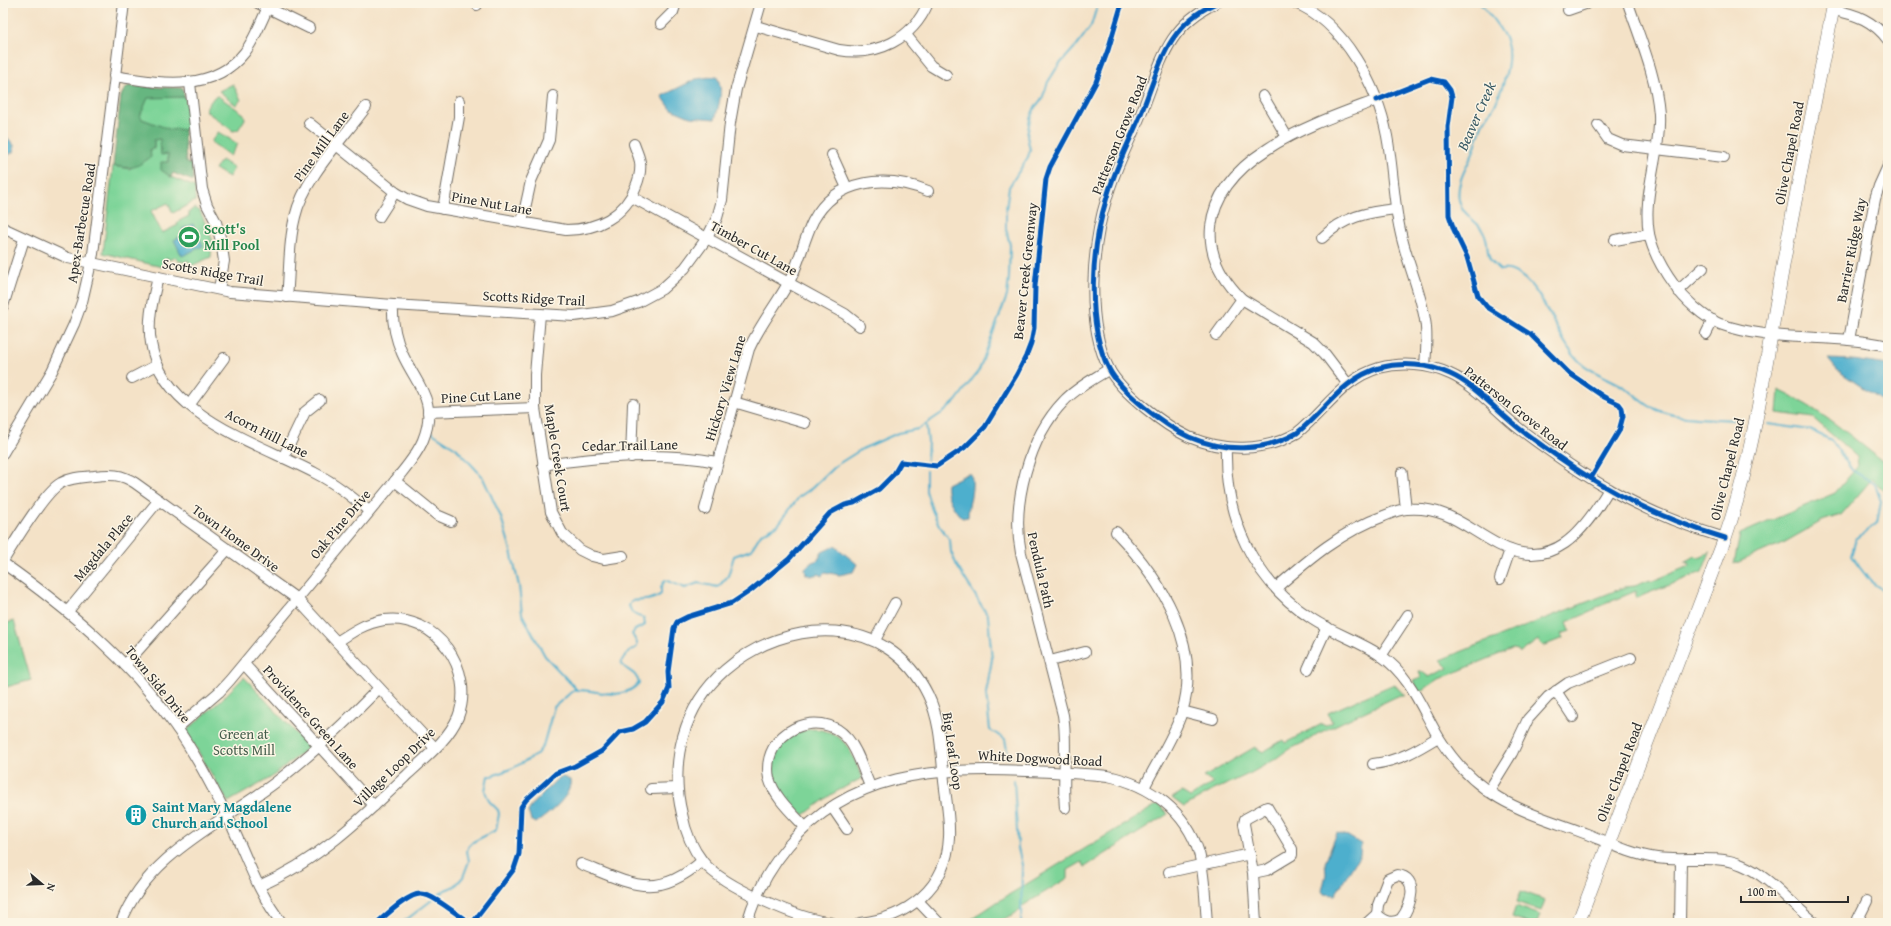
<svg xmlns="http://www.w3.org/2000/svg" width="1891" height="926" viewBox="0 0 1891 926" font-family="'Gentium Book Plus',serif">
	<rect width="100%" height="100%" fill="#fcf5e5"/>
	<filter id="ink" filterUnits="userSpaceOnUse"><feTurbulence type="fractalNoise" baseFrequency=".025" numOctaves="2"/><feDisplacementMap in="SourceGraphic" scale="8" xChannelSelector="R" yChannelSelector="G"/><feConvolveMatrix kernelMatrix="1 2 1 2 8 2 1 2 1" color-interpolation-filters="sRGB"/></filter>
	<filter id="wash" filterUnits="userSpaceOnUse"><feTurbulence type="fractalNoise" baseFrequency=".012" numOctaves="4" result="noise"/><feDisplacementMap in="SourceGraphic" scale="16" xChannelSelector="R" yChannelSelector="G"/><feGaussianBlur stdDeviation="0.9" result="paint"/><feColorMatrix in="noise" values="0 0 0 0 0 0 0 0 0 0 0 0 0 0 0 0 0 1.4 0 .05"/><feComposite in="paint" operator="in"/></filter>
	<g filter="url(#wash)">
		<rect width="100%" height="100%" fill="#f4e2c7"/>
		<g fill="#7dd498" stroke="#548062">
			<path d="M233,84l8,16 -5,5 -17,-14z"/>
			<path d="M218,96l26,18 1,5 -7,11 -5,1 -26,-19 -1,-4 8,-11z"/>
			<path d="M148,97h37l6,31 -7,2 -8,-1 -4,2 -30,-12 -2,-3z"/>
			<path d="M218,132l20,12 -8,12 -19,-14z"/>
			<path d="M160,139c8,14 13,17 2,31l9,7 24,10v14l-22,12 -5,-10 -17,8 11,22 16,-8 -1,-3 12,-6v-4l5,-4 6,3 12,28 -1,18 -20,9 -3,-6 -3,2 -7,-1 -3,-4 -6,3 -2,-3 -5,10 -59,-14 10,-87 17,3 20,-20 4,-1v-8z"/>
			<path d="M221,160l13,8 -5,9 -14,-8z"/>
			<path d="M1779,390c41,19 75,48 109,76v28l-16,-15 -31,36 -19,6 -37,21 -51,22 6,-30 95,-41 23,-27 -1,-9 -44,-39 -36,-5z"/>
			<path d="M1710,552l-8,20 -66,26v-7l-41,17v2l-28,12 3,9 -9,3 2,4 -20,8 -5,-6 -18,13 -2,-3 -6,-1 -73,30 -19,13 -7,-11 8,-3 -2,-7h2l8,6 19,-9 -8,-8 185,-73 10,-1 15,-6v2l39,-16v-3l-4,-1 9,-6 5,1z"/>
			<path d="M14,621l17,59 -28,8v-64z"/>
			<path d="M244,677l65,70 -37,30 -44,25 -42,-71 35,-31z"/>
			<path d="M1394,684l11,12 -5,-1 -83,39 -8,6 -23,11 -12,9 -23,13 -37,17 -30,17 -12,-9 10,-6 8,5 23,-14 -9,-6 51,-30 8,5 20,-12 2,3 37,-19 3,2 7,-4 -4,-9z"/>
			<path d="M811,729c34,1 40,22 51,49l-30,16 -28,21c-8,-7 -19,-15 -24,-24 -18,-29 1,-57 31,-62z"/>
			<path d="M1158,804l10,10 -83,53 -3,-5 -14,8v8l-44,27 -8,8 -20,10h-30l31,-21z"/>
			<path d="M1521,891l24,9 -4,11 -24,-9z"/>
			<path d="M1516,906l24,9 -3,8h-9l-16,-6z"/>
		</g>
		<path fill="#66b680" stroke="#487056" d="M128,86l54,2 3,9 -37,1 -8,18 2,3 30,11 4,-1 8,1 2,33 6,1 1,17 -20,-8 -2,4 -10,-7v-8h7v-8l-7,1 -1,-16 -6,1v9h-4l1,8c-18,12 -17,12 -38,9l8,-70 3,-6z"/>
		<g fill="#4eafcd" stroke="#3c6d7c">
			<path d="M711,77h6c7,13 2,28 -2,42l-25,-2 -19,-8 -9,-13 34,-17z"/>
			<path d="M3,133l11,12v6l-11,8z"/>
			<path d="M193,224l10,22 -21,10 -8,-16 10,-6 -2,-5z"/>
			<path d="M1828,359l24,1 36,5v40l-51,-35z"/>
			<path d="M967,474h4c4,15 -3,28 -3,43l-6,1c-8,-8 -17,-22 -15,-34z"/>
			<path d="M835,546l22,18 -4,8 -14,3 -14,-3 -3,4 -4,-2 -7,2 -5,-2 -1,-6 7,-6 6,-2 4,-8z"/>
			<path d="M563,777l7,3c3,16 -23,35 -34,43l-5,-3 -3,-8 6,-10 24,-24z"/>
			<path d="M1337,833l11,3 13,8 -1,11 -25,40 -11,-1 -2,-3 4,-17 -1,-11z"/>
		</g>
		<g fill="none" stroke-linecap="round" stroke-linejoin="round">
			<g stroke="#4eafcd" stroke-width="2">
				<path d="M1480,3c9,12 20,23 26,37 7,19 -3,47 -11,65 -4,7 -9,13 -13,20 -4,10 -6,22 -11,32 -6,13 -15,27 -12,43 4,17 18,19 25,33 8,16 -3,22 16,37 3,0 8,-1 12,1 32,12 43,68 68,91 12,11 30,16 44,25 10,6 18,15 27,20 25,13 56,11 83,13"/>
				<path d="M926,424l2,18 -1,18"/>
				<path d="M1768,424l42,6 21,10 21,30 23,14 6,18 -4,21 -21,16 -5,17 19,25 18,13"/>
				<path d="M429,431l27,17 26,28 19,41 9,30 9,39 3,28 23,42 32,34c23,0 45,12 62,-7 -4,-14 -14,-11 -18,-21l5,-8 11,-7v-4l-5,-9 3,-4 10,-5 -1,-7c-8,-2 -12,-4 -15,-12l2,-5c10,-1 22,0 30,-7v-7l4,-7 20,8 13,-5 20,4 10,-11 6,-20 17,-6 10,-16 17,-9 21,-28 13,-9 23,-22 27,-17 36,-16 20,-4 27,-18 11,-10 23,-31 28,-74 2,-19 1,-32 -4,-16v-19l3,-23 19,-30 2,-7 -3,-14 3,-17 5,-12 7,-8 6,-17 10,-16 19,-21 14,-19 7,-23"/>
				<path d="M926,471v20l6,19 7,15 11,15 1,12 6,14 31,50 4,43 -6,34 4,37 15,9 2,11 4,7"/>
				<path d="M1014,780l4,68 4,17 -1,58"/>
				<path d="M402,923l43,-33 10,-4 8,-9 6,-16 -2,-10 2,-5 4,-4 23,-12 3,-16 -1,-4 -9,-9 -4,-10 3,-15h4l21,-8 23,-13 7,-9 11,-39 21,-18"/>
			</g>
		</g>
	</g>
	<g filter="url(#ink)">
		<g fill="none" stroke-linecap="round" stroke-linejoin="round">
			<g stroke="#716b62" stroke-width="12">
				<g id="minor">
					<path d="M258,3l51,25"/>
					<path d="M476,3l1,2"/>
					<path d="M1216,3c-52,24 -56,65 -76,113 -11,27 -25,52 -33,81 -15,48 -22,125 2,172 12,23 56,57 80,68 35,15 75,15 108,-4 29,-23 45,-54 82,-65 23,-6 50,-4 71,6 27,12 47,38 71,56 28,21 57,42 88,59 36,21 76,37 116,49"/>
					<path d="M1295,3c49,19 83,85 92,133 6,31 6,63 13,94 6,30 20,59 25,90 3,15 1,31 0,46"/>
					<path d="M1628,3c12,36 28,72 31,111 2,40 -17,80 -10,120 4,18 14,36 25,51 11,15 29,32 46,39 53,19 114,9 168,22"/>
					<path d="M1568,10l20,-7"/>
					<path d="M1833,10c23,4 41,11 55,30"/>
					<path d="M661,24l12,-12 3,-9"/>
					<path d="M756,26l83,24c38,7 74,-11 89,-47"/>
					<path d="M906,35l25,31 15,9"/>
					<path d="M114,76c45,7 98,18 131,-24 11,-15 17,-33 25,-49"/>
					<path d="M190,83l12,106 5,16 9,17 5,19 3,20 -5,28"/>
					<path d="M1263,96l24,41"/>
					<path d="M309,123l86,69 12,7 20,7 139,24c31,0 59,-14 70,-44 3,-7 5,-16 4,-24 -1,-6 -4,-12 -6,-18"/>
					<path d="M1598,125l10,14 14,6 102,12"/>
					<path d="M832,155l15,33"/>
					<path d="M632,197l213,117 15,12"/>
					<path d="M443,209l16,-92v-16"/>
					<path d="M379,217l16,-25"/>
					<path d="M522,222l9,-41 18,-41 4,-44"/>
					<path d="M3,228l65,30 162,34 163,13 181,11 38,-5 26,-9 24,-13 23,-21 22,-30 10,-20 5,-18 8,-77 6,-34 25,-86"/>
					<path d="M1322,238c21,-21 45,-26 74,-29"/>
					<path d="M1615,240l34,-6"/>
					<path d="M158,277c-5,22 -11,43 -7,66 11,73 108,100 164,130 20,10 37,24 54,38"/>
					<path d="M1678,291l25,-23"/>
					<path d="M287,297c3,-26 1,-54 8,-80 9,-39 47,-77 71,-110"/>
					<path d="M3,306l21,-67"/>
					<path d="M540,314l-5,61v33l16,104 11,21 18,17 12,6 12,3 19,-3"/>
					<path d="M1706,334l7,-14"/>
					<path d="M1216,335l26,-36"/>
					<path d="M1849,340l26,-141 4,-13 9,-20"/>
					<path d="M132,378l25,-13"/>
					<path d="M1347,383l-22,-29 -12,-12 -71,-43c-20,-20 -34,-43 -31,-72 7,-73 108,-105 166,-127"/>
					<path d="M734,402l71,21"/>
					<path d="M190,404l34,-46"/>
					<path d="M428,412l107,-4"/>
					<path d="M1226,447c-2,69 26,133 86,172 21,14 47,22 68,36 30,20 42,54 59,83 16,26 34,45 60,60 27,16 59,25 88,36 22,9 46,21 70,24 27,4 59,-4 85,7 29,12 49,40 74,58"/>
					<path d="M3,453l49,-82 22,-47 8,-22 11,-48 31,-251"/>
					<path d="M631,457l2,-53"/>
					<path d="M283,458l22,-46 15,-12"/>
					<path d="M543,465c56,-8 118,-14 174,-3"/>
					<path d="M1402,473l4,36"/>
					<path d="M395,481l42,34 14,6"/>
					<path d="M705,509l44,-160c11,-25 29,-46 42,-71 9,-18 13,-39 22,-57 23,-43 73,-47 115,-30"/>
					<path d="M1116,532c44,46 87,113 66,180 -9,27 -26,51 -38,76"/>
					<path d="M3,561c11,-18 42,-70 58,-78 10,-6 22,-6 33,-7 16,-2 28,-2 41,7l162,116 138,149"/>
					<path d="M3,563c65,46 125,96 171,161 19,26 35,57 50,86 20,37 31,80 58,113"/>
					<path d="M1500,579l10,-29"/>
					<path d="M1276,588c33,-29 66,-57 108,-72 7,-3 16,-7 23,-7 40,-3 59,19 92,36 54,28 85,-14 110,-56"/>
					<path d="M68,611l91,-111"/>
					<path d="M875,640l20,-37"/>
					<path d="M1381,656l27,-41"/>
					<path d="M1050,661l35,-9"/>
					<path d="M244,664l130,142"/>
					<path d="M125,665l103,-116"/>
					<path d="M1308,669l19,-42"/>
					<path d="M1556,691l17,26"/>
					<path d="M1182,711l31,8"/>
					<path d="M177,728l42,-36 11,-12 165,-199c10,-13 22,-26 28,-41 16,-40 -7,-55 -21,-87 -7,-16 -10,-31 -9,-48"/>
					<path d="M1373,764c26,-3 44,-14 65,-27"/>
					<path d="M651,789l26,-1"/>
					<path d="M1488,792l24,-39 16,-34 20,-22 20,-14 63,-25"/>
					<path d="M832,807l15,22"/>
					<path d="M1065,808c-3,-31 3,-62 -2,-93l-42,-162c-10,-49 8,-116 43,-152 12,-13 30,-22 45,-32"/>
					<path d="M805,827c-13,-14 -31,-30 -36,-49 -9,-45 50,-74 79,-39 11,13 15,32 22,47"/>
					<path d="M581,864c50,20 75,37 121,-3"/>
					<path d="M1169,872l81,-18"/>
					<path d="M1253,873l14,-3 25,-15v-6l-25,-42 -22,12 -1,5 9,49 3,50"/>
					<path d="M1397,875c23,2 14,31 4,44 -9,5 -16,3 -24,-5l1,-9 10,-26z"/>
					<path d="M259,886c59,-25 104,-69 149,-112 18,-17 40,-34 50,-57 18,-47 -22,-104 -74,-97 -19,3 -32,12 -47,22"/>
					<path d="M918,901l21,22"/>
					<path d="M121,923c26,-69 101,-100 155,-141 38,-29 70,-60 103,-94"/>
					<path d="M747,923c8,-28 22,-54 41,-77 61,-74 149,-79 239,-75 27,1 54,2 81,5 42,9 78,35 91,77 6,23 6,47 8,70"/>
					<path d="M832,923c-33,-4 -108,-36 -129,-61 -11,-14 -18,-32 -21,-48 -13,-53 2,-108 43,-144 62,-54 163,-57 203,25 13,27 13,56 16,86 2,18 6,38 5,56 -2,51 -42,81 -89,86"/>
					<path d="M1367,923l10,-9"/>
					<path d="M1680,923l1,-63"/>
					<path d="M1856,923l11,-22"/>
				</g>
			</g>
			<g stroke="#716b62" stroke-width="14">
				<path id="major" d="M1578,923l147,-385c27,-77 38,-158 52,-238 17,-100 38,-198 57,-297"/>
			</g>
			<use href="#minor" stroke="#fff" stroke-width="10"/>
			<use href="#major" stroke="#fff" stroke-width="13"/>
			<g stroke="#fcf5e5" stroke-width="8">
				<g id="cycleway">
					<path d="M1216,3c-52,24 -56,65 -76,113 -11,27 -25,52 -33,81 -15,48 -22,125 2,172 12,23 56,57 80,68 35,15 75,15 108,-4 29,-23 45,-54 82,-65 23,-6 50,-4 71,6 27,12 47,38 71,56 28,21 57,42 88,59 36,21 76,37 116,49"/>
					<path d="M1377,100l53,-21 14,3 6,8 2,7 -4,30 1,88 5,15 13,27 11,39 9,11 43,27 39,39 35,24 15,7 3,4 1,8 -4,15 -28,47"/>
					<path d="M377,923c9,-8 32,-30 44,-29 14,1 35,21 48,28l5,-1 40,-52 5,-15 2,-47 5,-7 30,-27 19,-7 27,-15 18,-19 13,-3 12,-7 18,-20 6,-14 -1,-16 6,-44 3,-6 10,-5 45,-14 18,-12 39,-32 41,-46 15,-8 9,-2 25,-14 15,-15 7,-12 36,4 27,-18 21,-21 32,-53 9,-18 5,-13 3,-15 1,-42 11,-107 4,-12 46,-85 12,-32 14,-47"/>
				</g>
			</g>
			<use href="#cycleway" stroke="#0057b8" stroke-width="5"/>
		</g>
	</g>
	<defs>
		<g id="stadium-disc" transform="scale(1.15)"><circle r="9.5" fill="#2e9e5b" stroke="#fcf5e5"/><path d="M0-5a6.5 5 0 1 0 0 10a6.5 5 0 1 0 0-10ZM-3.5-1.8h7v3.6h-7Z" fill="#fff"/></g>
		<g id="building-disc" transform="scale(1.15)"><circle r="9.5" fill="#0f9aa8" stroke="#fcf5e5"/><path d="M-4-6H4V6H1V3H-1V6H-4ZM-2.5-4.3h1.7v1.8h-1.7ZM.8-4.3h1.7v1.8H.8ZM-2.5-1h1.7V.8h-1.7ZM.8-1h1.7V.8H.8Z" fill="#fff"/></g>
	</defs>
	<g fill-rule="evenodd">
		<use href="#stadium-disc" x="189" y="237"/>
		<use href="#building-disc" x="136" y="815"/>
	</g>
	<g text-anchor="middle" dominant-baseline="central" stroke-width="3" stroke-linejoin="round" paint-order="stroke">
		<g font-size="14" fill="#2b2b2b" stroke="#fcf5e5">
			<text transform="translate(1119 135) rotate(-68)">Patterson Grove Road</text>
			<text transform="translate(321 146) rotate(-54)">Pine Mill Lane</text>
			<text transform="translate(1789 153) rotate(-79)">Olive Chapel Road</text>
			<text transform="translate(492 203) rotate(10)">Pine Nut Lane</text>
			<text transform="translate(81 223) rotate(-81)">Apex-Barbecue Road</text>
			<text transform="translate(754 248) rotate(29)">Timber Cut Lane</text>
			<text transform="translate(1851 250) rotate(-79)">Barrier Ridge Way</text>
			<text transform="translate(1025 271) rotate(-84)">Beaver Creek Greenway</text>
			<text transform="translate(213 272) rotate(10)">Scotts Ridge Trail</text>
			<text transform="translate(534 298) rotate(3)">Scotts Ridge Trail</text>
			<text transform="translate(725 388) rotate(-73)">Hickory View Lane</text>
			<text transform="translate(481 396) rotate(-3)">Pine Cut Lane</text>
			<text transform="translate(1516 408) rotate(38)">Patterson Grove Road</text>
			<text transform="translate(267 433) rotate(27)">Acorn Hill Lane</text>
			<text transform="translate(630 445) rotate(-1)">Cedar Trail Lane</text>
			<text transform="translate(558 458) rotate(81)">Maple Creek Court</text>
			<text transform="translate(1727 469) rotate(-76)">Olive Chapel Road</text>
			<text transform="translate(340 524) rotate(-50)">Oak Pine Drive</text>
			<text transform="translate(236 538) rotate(36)">Town Home Drive</text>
			<text transform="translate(103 547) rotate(-50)">Magdala Place</text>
			<text transform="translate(1041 570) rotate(77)">Pendula Path</text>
			<text transform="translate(158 684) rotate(51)">Town Side Drive</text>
			<text transform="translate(311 717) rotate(48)">Providence Green Lane</text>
			<text transform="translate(953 751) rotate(82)">Big Leaf Loop</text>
			<text transform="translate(1040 758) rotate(3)">White Dogwood Road</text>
			<text transform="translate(394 767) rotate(-44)">Village Loop Drive</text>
			<text transform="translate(1619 772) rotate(-69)">Olive Chapel Road</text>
		</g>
		<g font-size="14" font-weight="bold" fill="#27864d" stroke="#fcf5e5" text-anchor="start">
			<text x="204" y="229">Scott's<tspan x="204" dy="16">Mill Pool</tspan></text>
		</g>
		<g font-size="14" fill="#445e4c" stroke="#fcf5e5">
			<text x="244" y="734">Green at<tspan x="244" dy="16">Scotts Mill</tspan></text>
		</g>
		<g font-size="14" font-weight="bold" fill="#0d838f" stroke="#fcf5e5" text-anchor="start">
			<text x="152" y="807">Saint Mary Magdalene<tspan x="152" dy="16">Church and School</tspan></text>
		</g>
		<g font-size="15" font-style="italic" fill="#375964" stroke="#fcf5e5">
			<text transform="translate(1476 116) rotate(-66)">Beaver Creek</text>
		</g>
	</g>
	<rect width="1891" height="926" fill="none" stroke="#fcf5e5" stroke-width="16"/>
	<g transform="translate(42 884) rotate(109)" stroke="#fcf5e5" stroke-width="3" paint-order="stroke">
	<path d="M0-3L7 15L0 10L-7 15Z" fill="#2b2b2b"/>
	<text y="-6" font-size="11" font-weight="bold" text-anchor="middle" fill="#2b2b2b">N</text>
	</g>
	<path d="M1741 896v6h107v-6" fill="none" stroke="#2b2b2b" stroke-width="2"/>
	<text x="1747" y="896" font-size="12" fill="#2b2b2b" stroke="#fcf5e5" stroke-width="3" paint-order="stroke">100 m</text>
</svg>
